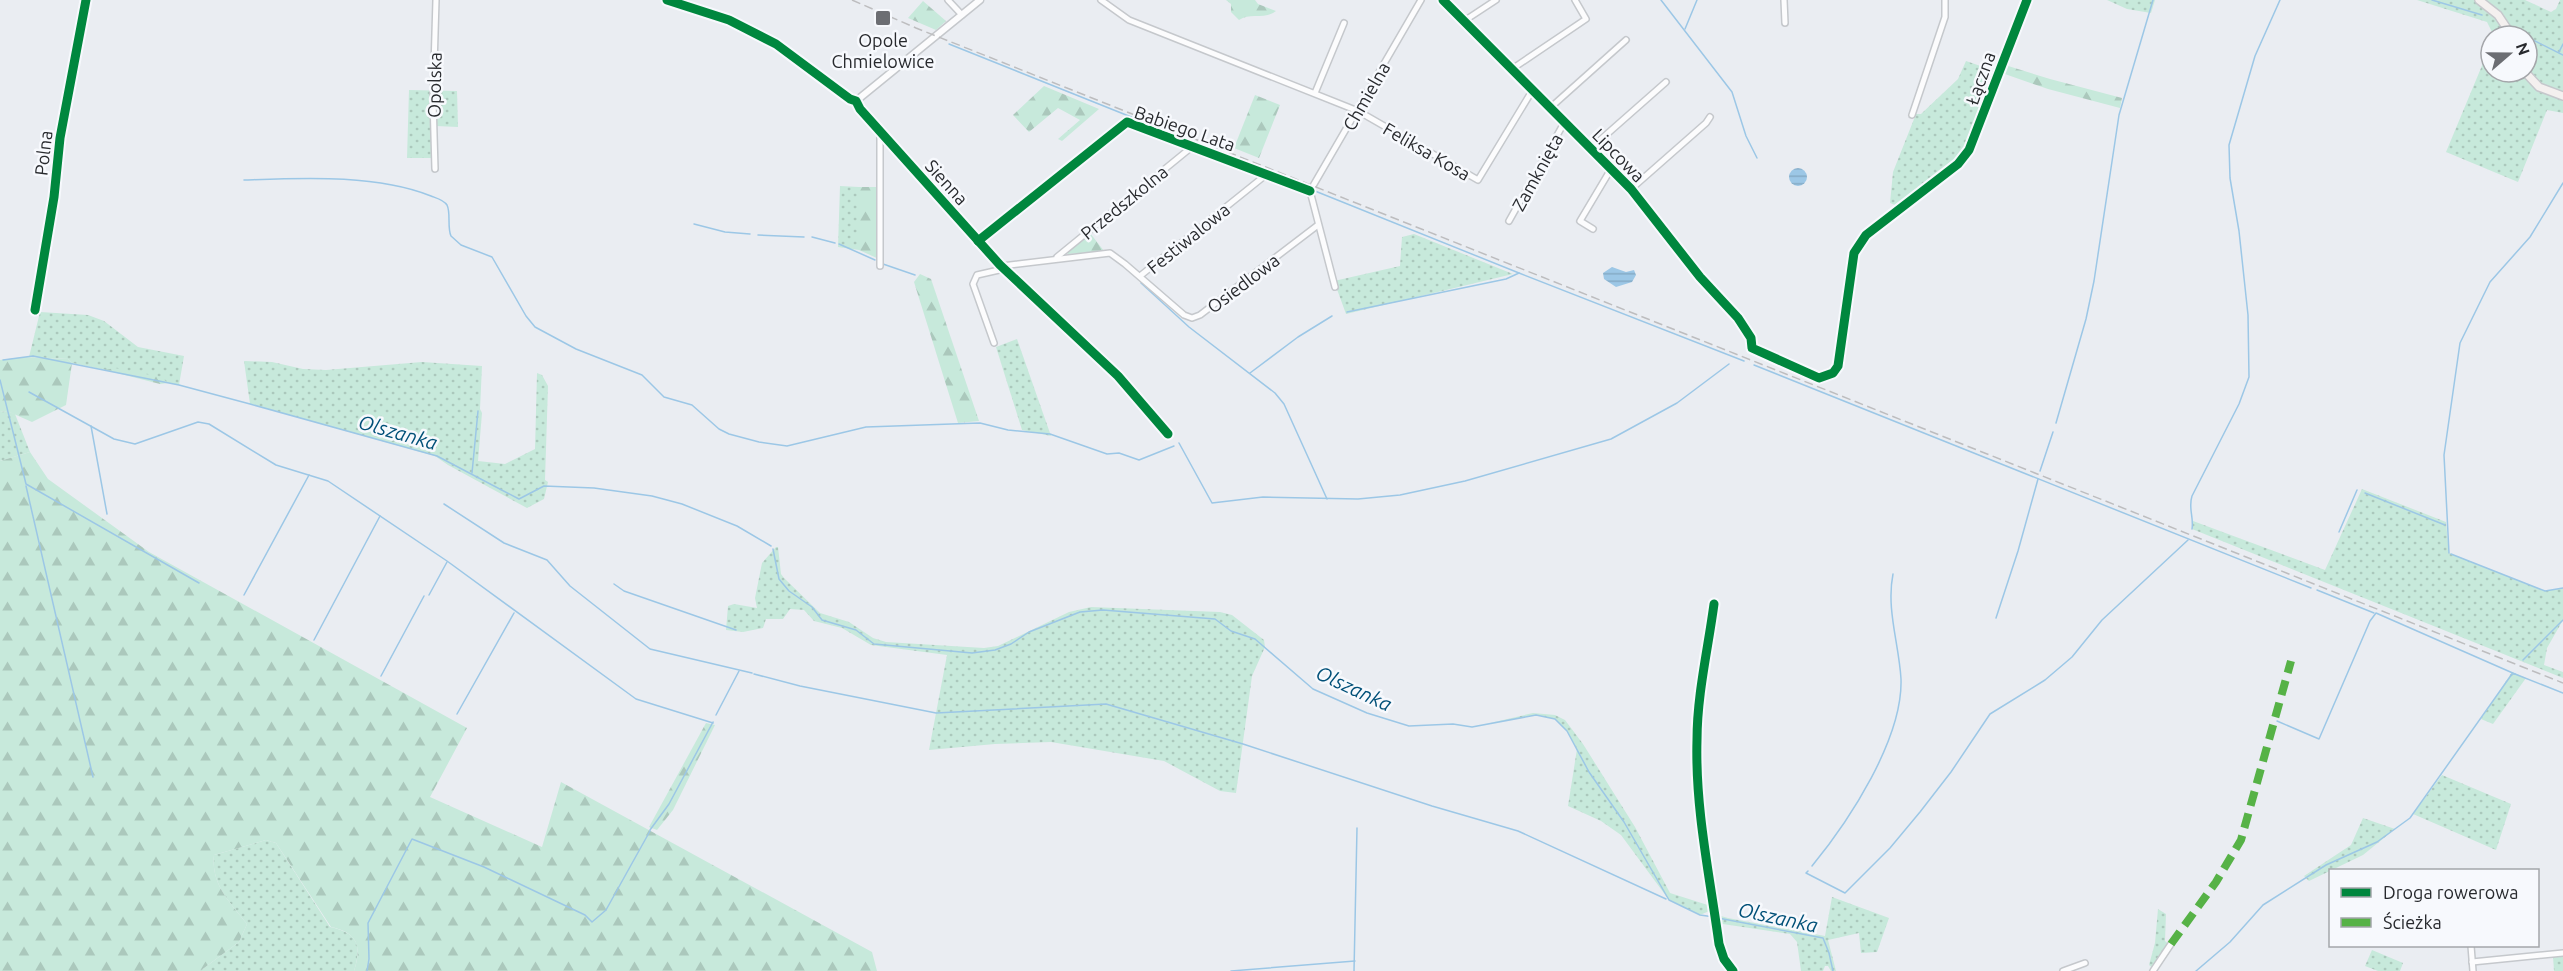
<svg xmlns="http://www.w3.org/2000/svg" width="2563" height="971" viewBox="0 0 2563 971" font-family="Ubuntu,sans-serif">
	<defs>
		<pattern id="grass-dots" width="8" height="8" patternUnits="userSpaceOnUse" patternTransform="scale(1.5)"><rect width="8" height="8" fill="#c7e9db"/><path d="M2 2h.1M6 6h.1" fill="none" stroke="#abc8bc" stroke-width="1.8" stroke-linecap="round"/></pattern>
		<pattern id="forest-firs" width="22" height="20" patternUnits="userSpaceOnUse" patternTransform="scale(1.5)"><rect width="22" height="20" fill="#c7e9db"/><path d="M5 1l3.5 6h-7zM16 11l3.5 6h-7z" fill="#abc8bc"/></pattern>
		<pattern id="water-rules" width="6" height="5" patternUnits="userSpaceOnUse" patternTransform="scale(1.5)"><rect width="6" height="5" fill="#9cc7e6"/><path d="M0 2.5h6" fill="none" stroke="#86abc6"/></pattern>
	</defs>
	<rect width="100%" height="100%" fill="#eaedf2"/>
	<g fill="url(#grass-dots)">
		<path d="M2107,0h48l-4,13 -24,-4z"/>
		<path d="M2417,0h108l26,12 5,-3 4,-9h3v113l-16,-3 -29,72 -72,-30 45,-108v28h36v-36h-33l-7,-14z"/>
		<path d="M1966,61l29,10c-7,22 -13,46 -23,66 -15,31 -51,50 -77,68l-5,-2 3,-31 23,-58h5l37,-35z"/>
		<path d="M409,90l48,1 1,36 -22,-1 -1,32h-28z"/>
		<path d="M840,186l19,1v63l-21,-3z"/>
		<path d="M1414,234l99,40 -167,40 -12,-33 66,-15 2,-29z"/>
		<path d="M40,312l48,3 16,6 34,26 46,9 -5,29 -107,-22 -4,-4 -39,-2z"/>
		<path d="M1017,339l34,97 -29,-6 -26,-83z"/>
		<path d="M244,361l28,1 31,7 23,1 96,-8 60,4 -2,43 2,4 -4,48 27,3 30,-15 2,-76 5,2 6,11 -3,94 3,2 -4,17 -17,9 -79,-43 -13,-9 -185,-52z"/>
		<path d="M7,411l8,3 15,38 -30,9v-49z"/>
		<path d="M2362,489l84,33 3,31 96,38 18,-3v32l-16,28 -3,17 19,7v6l-371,-149 1,-8 132,49z"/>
		<path d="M776,547h2l3,27 3,4 36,35 29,9 24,16 13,4 98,6 14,-2 71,-34 22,-5 129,5 12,3 32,25 1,7 -13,29 -16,117 -16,-2 -56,-30 -113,-19 -56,2 -66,6 18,-95 -76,-10 -29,-17 -28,-7 -10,-11 -14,-1 -7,10h-17l-3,9 -20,4 -17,-2 2,-24 6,-2 23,4 -2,-10 7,-35z"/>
		<path d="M2512,672l14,6 -33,46 -12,-5z"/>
		<path d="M1533,713l22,2 10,5 18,24 52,83 35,66 44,14 7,9 7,2 97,18 7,-39 57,21 -12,34 -16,1 -2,-20 -31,7 8,31h-5l-3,-5h-3l-2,5h-22l-4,-29 -7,-8 -74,-11 -2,-14 -14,6 -31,-15 -48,-65 -20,-14 -33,-15 9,-57 -10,-18 -12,-12 -19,-4 -46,8z"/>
		<path d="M2442,775l69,29 -15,46 -83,-36z"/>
		<path d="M2363,818l32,11 -32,26 -54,26 -5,-5 47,-31z"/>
		<path d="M266,840l10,3 54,84c28,6 32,18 24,44h-154l39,-29 8,-18c-17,-22 -36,-39 -33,-69z"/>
		<path d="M2158,909l8,5 -1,27 5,4 -16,24 -5,-4 6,-22z"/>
		<path d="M2372,950l31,13 -3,8h-22l-13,-5z"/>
		<path d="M2563,955v16h-9l-1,-15z"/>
	</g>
	<g fill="url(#forest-firs)">
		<path d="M1226,0h29l3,4 18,7c-12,9 -26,1 -37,9l-8,-8v-8z"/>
		<path d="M923,1l23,20 -10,9 -28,-12z"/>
		<path d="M2005,65l45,14 72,19 -2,10 -72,-19 -46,-16z"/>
		<path d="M1044,86l55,23 -37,32 -4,-2 22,-19 -22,-12 -29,24 -16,-17z"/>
		<path d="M1255,95l25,10 -21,53 -25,-10z"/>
		<path d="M859,187h18l2,72 -20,-9z"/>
		<path d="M1090,233l14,18 -36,3 -1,-3z"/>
		<path d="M920,274l11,5 48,142 -21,2 -44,-141z"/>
		<path d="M23,357l45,2 4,4 -6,42 -34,17 -25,-11 -7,1v-52z"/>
		<path d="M115,368l46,9 7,6 -8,1 -55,-14z"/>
		<path d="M30,452l18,27 101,73 318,176 -37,69 112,50 19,-65 311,170 5,19h-523c8,-25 4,-38 -23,-44l-55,-84 -10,-3 -52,15c-3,30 16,47 33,69l-8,18 -39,29h-200v-510z"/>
		<path d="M706,723l9,2 -42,85 -16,20 -8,-3z"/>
	</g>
	<g fill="url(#water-rules)">
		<circle cx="1798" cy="177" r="9"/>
		<path d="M1612,267l14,5 8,-2 2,5 -4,7 -16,5 -12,-8 -1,-6z"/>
	</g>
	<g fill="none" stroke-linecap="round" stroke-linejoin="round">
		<g stroke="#9cc7e6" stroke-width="1.5">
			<path d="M1661,0l71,92 14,44 11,22"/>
			<path d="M2432,0l50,15"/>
			<path d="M1685,29l12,-29"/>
			<path d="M2523,35l2,1"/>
			<path d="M2527,37l36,18"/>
			<path d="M949,44l347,139"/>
			<path d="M2559,52l4,-8"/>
			<path d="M244,180c58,-2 132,-6 187,16 5,2 13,4 16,9 4,8 0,22 4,31l10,9 31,12 34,59 9,11 41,22 66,26 22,22 28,8 27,24 10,5 30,8 28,4 79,-19 114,-4 28,7 42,4 57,20 12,-1 20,7 35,-14"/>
			<path d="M1315,191l204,82"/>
			<path d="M694,224l31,8 25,2"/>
			<path d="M758,235l46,2"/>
			<path d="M812,237l23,6"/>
			<path d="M839,244l36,16"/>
			<path d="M883,264l32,11"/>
			<path d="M1141,283l48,44 86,66 9,11 43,95"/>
			<path d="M1347,312l159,-33 13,-6 225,88"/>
			<path d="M3,360l30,-4 146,29 71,19 187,52 82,43 25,-13 50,2 58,8 30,8 55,22 34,20"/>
			<path d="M1754,365l557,223"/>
			<path d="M1250,373l48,-36 34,-21"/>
			<path d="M0,380l26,104 173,99"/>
			<path d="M29,392l85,47 21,5 63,-22 11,2 67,41 52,16 119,80 189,138 77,24"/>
			<path d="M2056,423l30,-104 8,-38 25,-166 34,-115"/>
			<path d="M91,426l16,88"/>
			<path d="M1179,443l33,60 51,-6 95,2 42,-4 65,-14 146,-42 66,-36 52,-39"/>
			<path d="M2040,471l13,-39"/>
			<path d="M472,473l6,-62"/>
			<path d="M26,486l67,291"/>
			<path d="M2365,493l80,32"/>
			<path d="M444,504l60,39 43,17 23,26 80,63 102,24"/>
			<path d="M2192,529c2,-12 -4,-21 0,-33l47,-92 10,-27 -1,-62 -9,-84 -9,-53 -1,-33 26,-89 25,-56"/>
			<path d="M2339,532l18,-42"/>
			<path d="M773,549l6,30 10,12 23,16 10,13 34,10 18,14 98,9 23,-3 16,-6 18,-12 51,-20 23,-2 112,9 16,12 24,8 58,50 54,24 42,13 44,-2 19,3 64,-12 19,4 12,12 22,41 35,50 45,78 31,15 14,2"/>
			<path d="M2449,553l-5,-98 16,-112 30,-61 40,-45 33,-54"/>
			<path d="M2451,554l94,37 18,-3"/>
			<path d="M614,584l10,7 112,39"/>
			<path d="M2317,590l57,23"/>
			<path d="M244,595l65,-120"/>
			<path d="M429,595l18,-33"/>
			<path d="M1996,618l22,-67 20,-72"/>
			<path d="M314,640l66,-124"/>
			<path d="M2523,660l40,-40"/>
			<path d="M754,674l46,12 136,27 170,-9 137,40 189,62 86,25 148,68"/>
			<path d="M381,676l43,-80"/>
			<path d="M457,714l57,-101"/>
			<path d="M716,715l23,-44"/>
			<path d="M2277,721l42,18 51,-118 6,-8 139,61"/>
			<path d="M650,830l19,-26 44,-82"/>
			<path d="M1812,866c37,-45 91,-127 89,-187 -2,-35 -15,-70 -8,-105"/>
			<path d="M1808,871l-2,2 39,20 45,-45 30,-36 31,-40 39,-58 55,-34 27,-23 30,-37 86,-80"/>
			<path d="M1718,918l105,20 6,15 4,18"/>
			<path d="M367,971l2,-12 -1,-36 44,-84 72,28 101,48 7,7 14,-12 44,-79"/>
			<path d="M1231,971l124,-10"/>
			<path d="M1354,971l3,-143"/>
			<path d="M2196,971l34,-29 33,-37 63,-40 51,-23 33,-24 102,-144h3l48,19"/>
		</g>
		<g stroke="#c5c8cc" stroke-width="8">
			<g id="minor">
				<path d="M948,0l14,15"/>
				<path d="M1101,0l28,20 229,91 120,69 54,-89"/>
				<path d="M1784,0l1,23"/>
				<path d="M1464,21l32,-21"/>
				<path d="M1512,69l74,-50 -11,-19"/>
				<path d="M1315,93l29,-70"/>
				<path d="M856,101l4,8 140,156 118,111 50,58"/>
				<path d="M1550,108l76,-68"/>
				<path d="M1912,115l33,-98v-17"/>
				<path d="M880,132v134"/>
				<path d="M1590,149l76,-67"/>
				<path d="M435,169l-2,-69 3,-100"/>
				<path d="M1631,189l75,-66 4,-6"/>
				<path d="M1310,191l111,-191"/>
				<path d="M1310,191l25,96"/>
				<path d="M1509,221l55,-98"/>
				<path d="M1593,229l-13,-8 31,-52"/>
				<path d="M978,241l149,-119 183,69"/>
				<path d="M1057,257l136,-111"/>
				<path d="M1140,276l127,-102"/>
				<path d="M35,310l19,-113 6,-59 26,-138"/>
				<path d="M994,343l-21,-59 4,-9 22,-5 3,-4 108,-13 15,11 59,51 8,3 8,-3 118,-90"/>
				<path d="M1752,348l58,28c12,3 21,1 28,-10l16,-113 12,-18 92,-71 11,-14 58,-150"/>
				<path d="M2471,946l2,25"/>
				<path d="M2472,962l91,-9"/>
				<path d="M2063,971l22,-8"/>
				<path d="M2153,971l18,-27"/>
			</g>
		</g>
		<g stroke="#c5c8cc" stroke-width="9">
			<g id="tertiary">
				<path d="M667,0l62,20 47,24 74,55 6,2 124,-101"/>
				<path d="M1443,0l188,189 69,88 38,41 13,20 1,10"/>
				<path d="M1714,604c-6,45 -17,91 -17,136 -2,69 13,137 22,204l5,15 9,12"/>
			</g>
		</g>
		<g stroke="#c5c8cc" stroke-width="10">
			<g id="secondary">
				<path d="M2479,0l19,15 14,21"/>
				<path d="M2525,72l14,15 24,9"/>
			</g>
		</g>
		<use href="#minor" stroke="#fcfcfd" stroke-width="5"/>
		<use href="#tertiary" stroke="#fcfcfd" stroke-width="6"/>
		<use href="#secondary" stroke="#f4f0ef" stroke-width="7"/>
		<path stroke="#bdbdbf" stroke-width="1.5" stroke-dasharray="9 4.5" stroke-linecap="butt" d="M852,0l64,28 1647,655"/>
		<path stroke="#56b246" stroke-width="8" stroke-dasharray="15 8" stroke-linecap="butt" d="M2171,944l45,-62 25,-42 50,-179"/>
		<g stroke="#f7f9fd" stroke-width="13">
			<g id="cycleway">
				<path d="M667,0l62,20 47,24 74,55 6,2 4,8 140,156 118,111 50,58"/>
				<path d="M1443,0l188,189 69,88 38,41 13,20 1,10 67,30 14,-5 5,-7 16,-113 12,-18 92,-71 11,-14 58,-150"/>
				<path d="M978,241l149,-119 183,69"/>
				<path d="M35,310l19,-113 6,-59 26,-138"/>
				<path d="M1714,604c-6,45 -17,91 -17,136 -2,69 13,137 22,204l5,15 9,12"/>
			</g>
		</g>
		<use href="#cycleway" stroke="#00873e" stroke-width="9"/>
	</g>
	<rect fill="#6c6e73" stroke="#f7f9fd" stroke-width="2" x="875" y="10" width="16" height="16" rx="3"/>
	<g text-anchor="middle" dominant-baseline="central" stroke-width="5" stroke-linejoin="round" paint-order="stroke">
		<g font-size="18" fill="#282a2e" stroke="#f7f9fd">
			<text x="883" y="40">Opole<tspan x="883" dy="21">Chmielowice</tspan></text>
		</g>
		<g font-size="18" fill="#282a2e" stroke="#f7f9fd">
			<text transform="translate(1980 78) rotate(-70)">Łączna</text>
			<text transform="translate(434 85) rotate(-89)">Opolska</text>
			<text transform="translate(1366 96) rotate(-60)">Chmielna</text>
			<text transform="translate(1185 128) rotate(19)">Babiego Lata</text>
			<text transform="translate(1427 151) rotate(30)">Feliksa Kosa</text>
			<text transform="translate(43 153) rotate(-83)">Polna</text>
			<text transform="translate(1619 155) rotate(46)">Lipcowa</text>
			<text transform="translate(1537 172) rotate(-61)">Zamknięta</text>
			<text transform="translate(947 182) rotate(48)">Sienna</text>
			<text transform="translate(1124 202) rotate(-39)">Przedszkolna</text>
			<text transform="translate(1188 238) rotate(-39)">Festiwalowa</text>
			<text transform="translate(1243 283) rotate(-37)">Osiedlowa</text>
		</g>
		<g font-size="20" font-style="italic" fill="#015078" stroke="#f7f9fd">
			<text transform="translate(398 432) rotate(16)">Olszanka</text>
			<text transform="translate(1354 688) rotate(25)">Olszanka</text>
			<text transform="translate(1778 917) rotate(12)">Olszanka</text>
		</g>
	</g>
	<rect x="2329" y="869" width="210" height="78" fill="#f7f9fd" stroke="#a4a6aa" stroke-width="1.5"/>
	<rect x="2341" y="888" width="30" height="9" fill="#00873e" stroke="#a4a6aa" stroke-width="1.5"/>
	<text x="2383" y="899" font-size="18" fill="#282a2e">Droga rowerowa</text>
	<rect x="2341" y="918" width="30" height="9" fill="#56b246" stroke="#a4a6aa" stroke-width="1.5"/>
	<text x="2383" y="929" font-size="18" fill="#282a2e">Ścieżka</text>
	<g transform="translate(2509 54) rotate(70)"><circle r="28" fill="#f7f9fd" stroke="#a4a6aa" stroke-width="1.5"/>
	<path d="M0-4.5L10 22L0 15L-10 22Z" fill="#6c6e73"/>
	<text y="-9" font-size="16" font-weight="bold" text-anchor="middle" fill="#282a2e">N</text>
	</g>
</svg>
